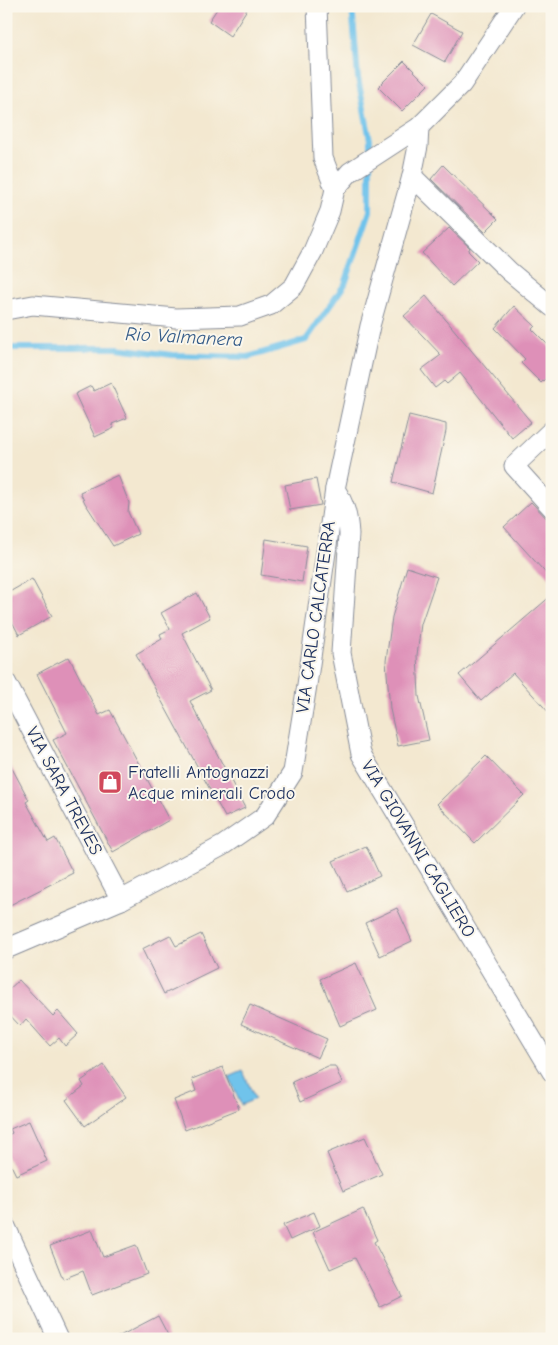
<svg xmlns="http://www.w3.org/2000/svg" width="558" height="1345" viewBox="0 0 558 1345" font-family="'Comic Neue',sans-serif">
	<rect width="100%" height="100%" fill="#fbf7ec"/>
	<filter id="ink" filterUnits="userSpaceOnUse"><feTurbulence type="fractalNoise" baseFrequency=".02" numOctaves="2"/><feDisplacementMap in="SourceGraphic" scale="10" xChannelSelector="R" yChannelSelector="G"/><feConvolveMatrix kernelMatrix="1 2 1 2 8 2 1 2 1" color-interpolation-filters="sRGB"/></filter>
	<filter id="wash" filterUnits="userSpaceOnUse"><feTurbulence type="fractalNoise" baseFrequency=".0096" numOctaves="4" result="noise"/><feDisplacementMap in="SourceGraphic" scale="20" xChannelSelector="R" yChannelSelector="G"/><feGaussianBlur stdDeviation="1.12" result="paint"/><feColorMatrix in="noise" values="0 0 0 0 0 0 0 0 0 0 0 0 0 0 0 0 0 1.4 0 .05"/><feComposite in="paint" operator="in"/></filter>
	<g filter="url(#wash)">
		<rect width="100%" height="100%" fill="#f3e8d0"/>
		<path fill="#6fc3eb" stroke="#4579a4" d="M243,1071l12,28 -14,6 -12,-28z"/>
		<g fill="none" stroke-linecap="round" stroke-linejoin="round">
			<path stroke="#6fc3eb" stroke-width="6" d="M6,348h111l55,7 76,2 58,-17 39,-56 25,-73v-71l-12,-62 -6,-72"/>
		</g>
		<g id="blocks">
			<g fill="#de90b8">
				<path d="M219,6h30l-19,30 -21,-15z"/>
				<path d="M431,14l31,17 -17,31 -32,-17z"/>
				<path d="M404,61l24,24 -26,26 -24,-24z"/>
				<path d="M443,165l55,54 -13,13 -54,-53z"/>
				<path d="M449,228l21,20 -2,3 10,10 -26,25 -30,-33z"/>
				<path d="M426,296l105,126 -19,16 -52,-65 -13,11 -3,-3 -9,7 -14,-18 20,-15 -37,-39z"/>
				<path d="M514,306l21,20 -3,3 20,20v23l-11,11 -20,-20 4,-4 -30,-31z"/>
				<path d="M111,383l16,35 -15,6 2,4 -19,9 -20,-43 16,-8 3,5z"/>
				<path d="M409,415l37,9v7l-14,62 -39,-11z"/>
				<path d="M118,475l11,28 -1,9 10,22 -25,12 -28,-43 -5,-11z"/>
				<path d="M316,479l5,26 -31,5 -5,-25z"/>
				<path d="M531,502l21,22v56l-48,-53z"/>
				<path d="M266,539l41,7 -5,36 -41,-7z"/>
				<path d="M407,567l30,10 -16,47 -4,31 2,41 10,44 -31,6 -8,-37 -4,-48 6,-44z"/>
				<path d="M32,579l20,37 -33,19 -13,-25v-16z"/>
				<path d="M197,593l13,25 -28,15 29,57 -21,11 55,107 -20,9 -89,-163 26,-15 -2,-5 10,-5 -9,-16z"/>
				<path d="M552,595v121l-39,-43 -32,28 -22,-26z"/>
				<path d="M69,657l30,58 11,-5 59,110 -56,32 -60,-112 14,-7 -30,-59z"/>
				<path d="M486,756l38,39 -49,48 -38,-39z"/>
				<path d="M6,757l23,43 -3,2 22,40 7,-4 18,35 -67,34z"/>
				<path d="M366,846l14,30 -33,15 -14,-30z"/>
				<path d="M397,908l15,33 -32,15 -15,-33z"/>
				<path d="M201,934l16,34 -53,26 -22,-45 28,-14 6,11z"/>
				<path d="M356,963l21,47 -37,16 -20,-47z"/>
				<path d="M19,980l34,36 5,-5 20,23 -13,12 -6,-8 -9,8 -24,-27 -6,7 -14,-15v-19z"/>
				<path d="M250,1005l77,34 -9,19 -77,-34z"/>
				<path d="M104,1065l22,32 -41,29 -19,-26 18,-14 -3,-5z"/>
				<path d="M328,1066h7l7,17 -42,19 -8,-20z"/>
				<path d="M223,1067l16,42 -54,21 -11,-30 22,-9 -4,-12z"/>
				<path d="M29,1121l18,40 -31,14 -10,-20v-19l6,-3 -2,-4z"/>
				<path d="M365,1137l17,37 -39,17 -16,-38z"/>
				<path d="M363,1209l14,31 -3,2 28,54 -22,11 -25,-49 -25,11 -17,-37z"/>
				<path d="M314,1212l6,14 -30,14 -7,-15z"/>
				<path d="M92,1230l11,27 33,-12 11,29 -55,21 -9,-24 -20,8 -13,-33z"/>
				<path d="M158,1316l12,23h-56z"/>
			</g>
		</g>
	</g>
	<g filter="url(#ink)">
		<use href="#blocks" fill-opacity="0" stroke="#878c97" stroke-width="1"/>
		<g fill="none" stroke-linecap="round" stroke-linejoin="round">
			<g stroke="#878c97" stroke-width="21">
				<g id="minor">
					<path d="M317,6l6,152 12,31"/>
					<path d="M412,176l97,95 43,36"/>
					<path d="M6,310l27,-5 143,13 64,-2 31,-11 23,-19 19,-35 17,-40 5,-22 15,-17 69,-45 43,-43 52,-78"/>
					<path d="M552,430l-38,36 38,42"/>
					<path d="M335,489c10,15 13,28 14,45l-8,119 20,101 191,318"/>
					<path d="M6,682l115,218"/>
					<path d="M6,949l115,-49 101,-54 43,-30 28,-44 14,-87 28,-196 35,-163 42,-150 6,-30 1,-19"/>
					<path d="M6,1227l52,112"/>
				</g>
			</g>
			<use href="#minor" stroke="#fff" stroke-width="19"/>
		</g>
	</g>
	<defs>
		<g id="shop-square" transform="scale(1.25)"><rect x="-9" y="-9" width="18" height="18" rx="4" fill="#d1495b" stroke="#fbf7ec"/><path d="M-5-2.5h2.3a2.7 3.5 0 0 1 5.4 0H5L5.5 6h-11ZM-1.5-2.5h3a1.5 2.3 0 0 0-3 0Z" fill="#fff"/></g>
	</defs>
	<g fill-rule="evenodd">
		<use href="#shop-square" x="110" y="782"/>
	</g>
	<g text-anchor="middle" dominant-baseline="central" stroke-width="4" stroke-linejoin="round" paint-order="stroke">
		<g font-size="18" fill="#1b2f5e" stroke="#fbf7ec">
			<text transform="translate(316 617) rotate(-82)">VIA CARLO CALCATERRA</text>
			<text transform="translate(64 791) rotate(62)">VIA SARA TREVES</text>
			<text transform="translate(418 849) rotate(59)">VIA GIOVANNI CAGLIERO</text>
		</g>
		<g font-size="18" fill="#1b2f5e" stroke="#fbf7ec" text-anchor="start">
			<text x="128" y="772">Fratelli Antognazzi<tspan x="128" dy="21">Acque minerali Crodo</tspan></text>
		</g>
		<g font-size="19" font-style="italic" fill="#345b88" stroke="#fbf7ec">
			<text transform="translate(184 337) rotate(3)">Rio Valmanera</text>
		</g>
	</g>
	<rect width="558" height="1345" fill="none" stroke="#fbf7ec" stroke-width="25"/>
</svg>
